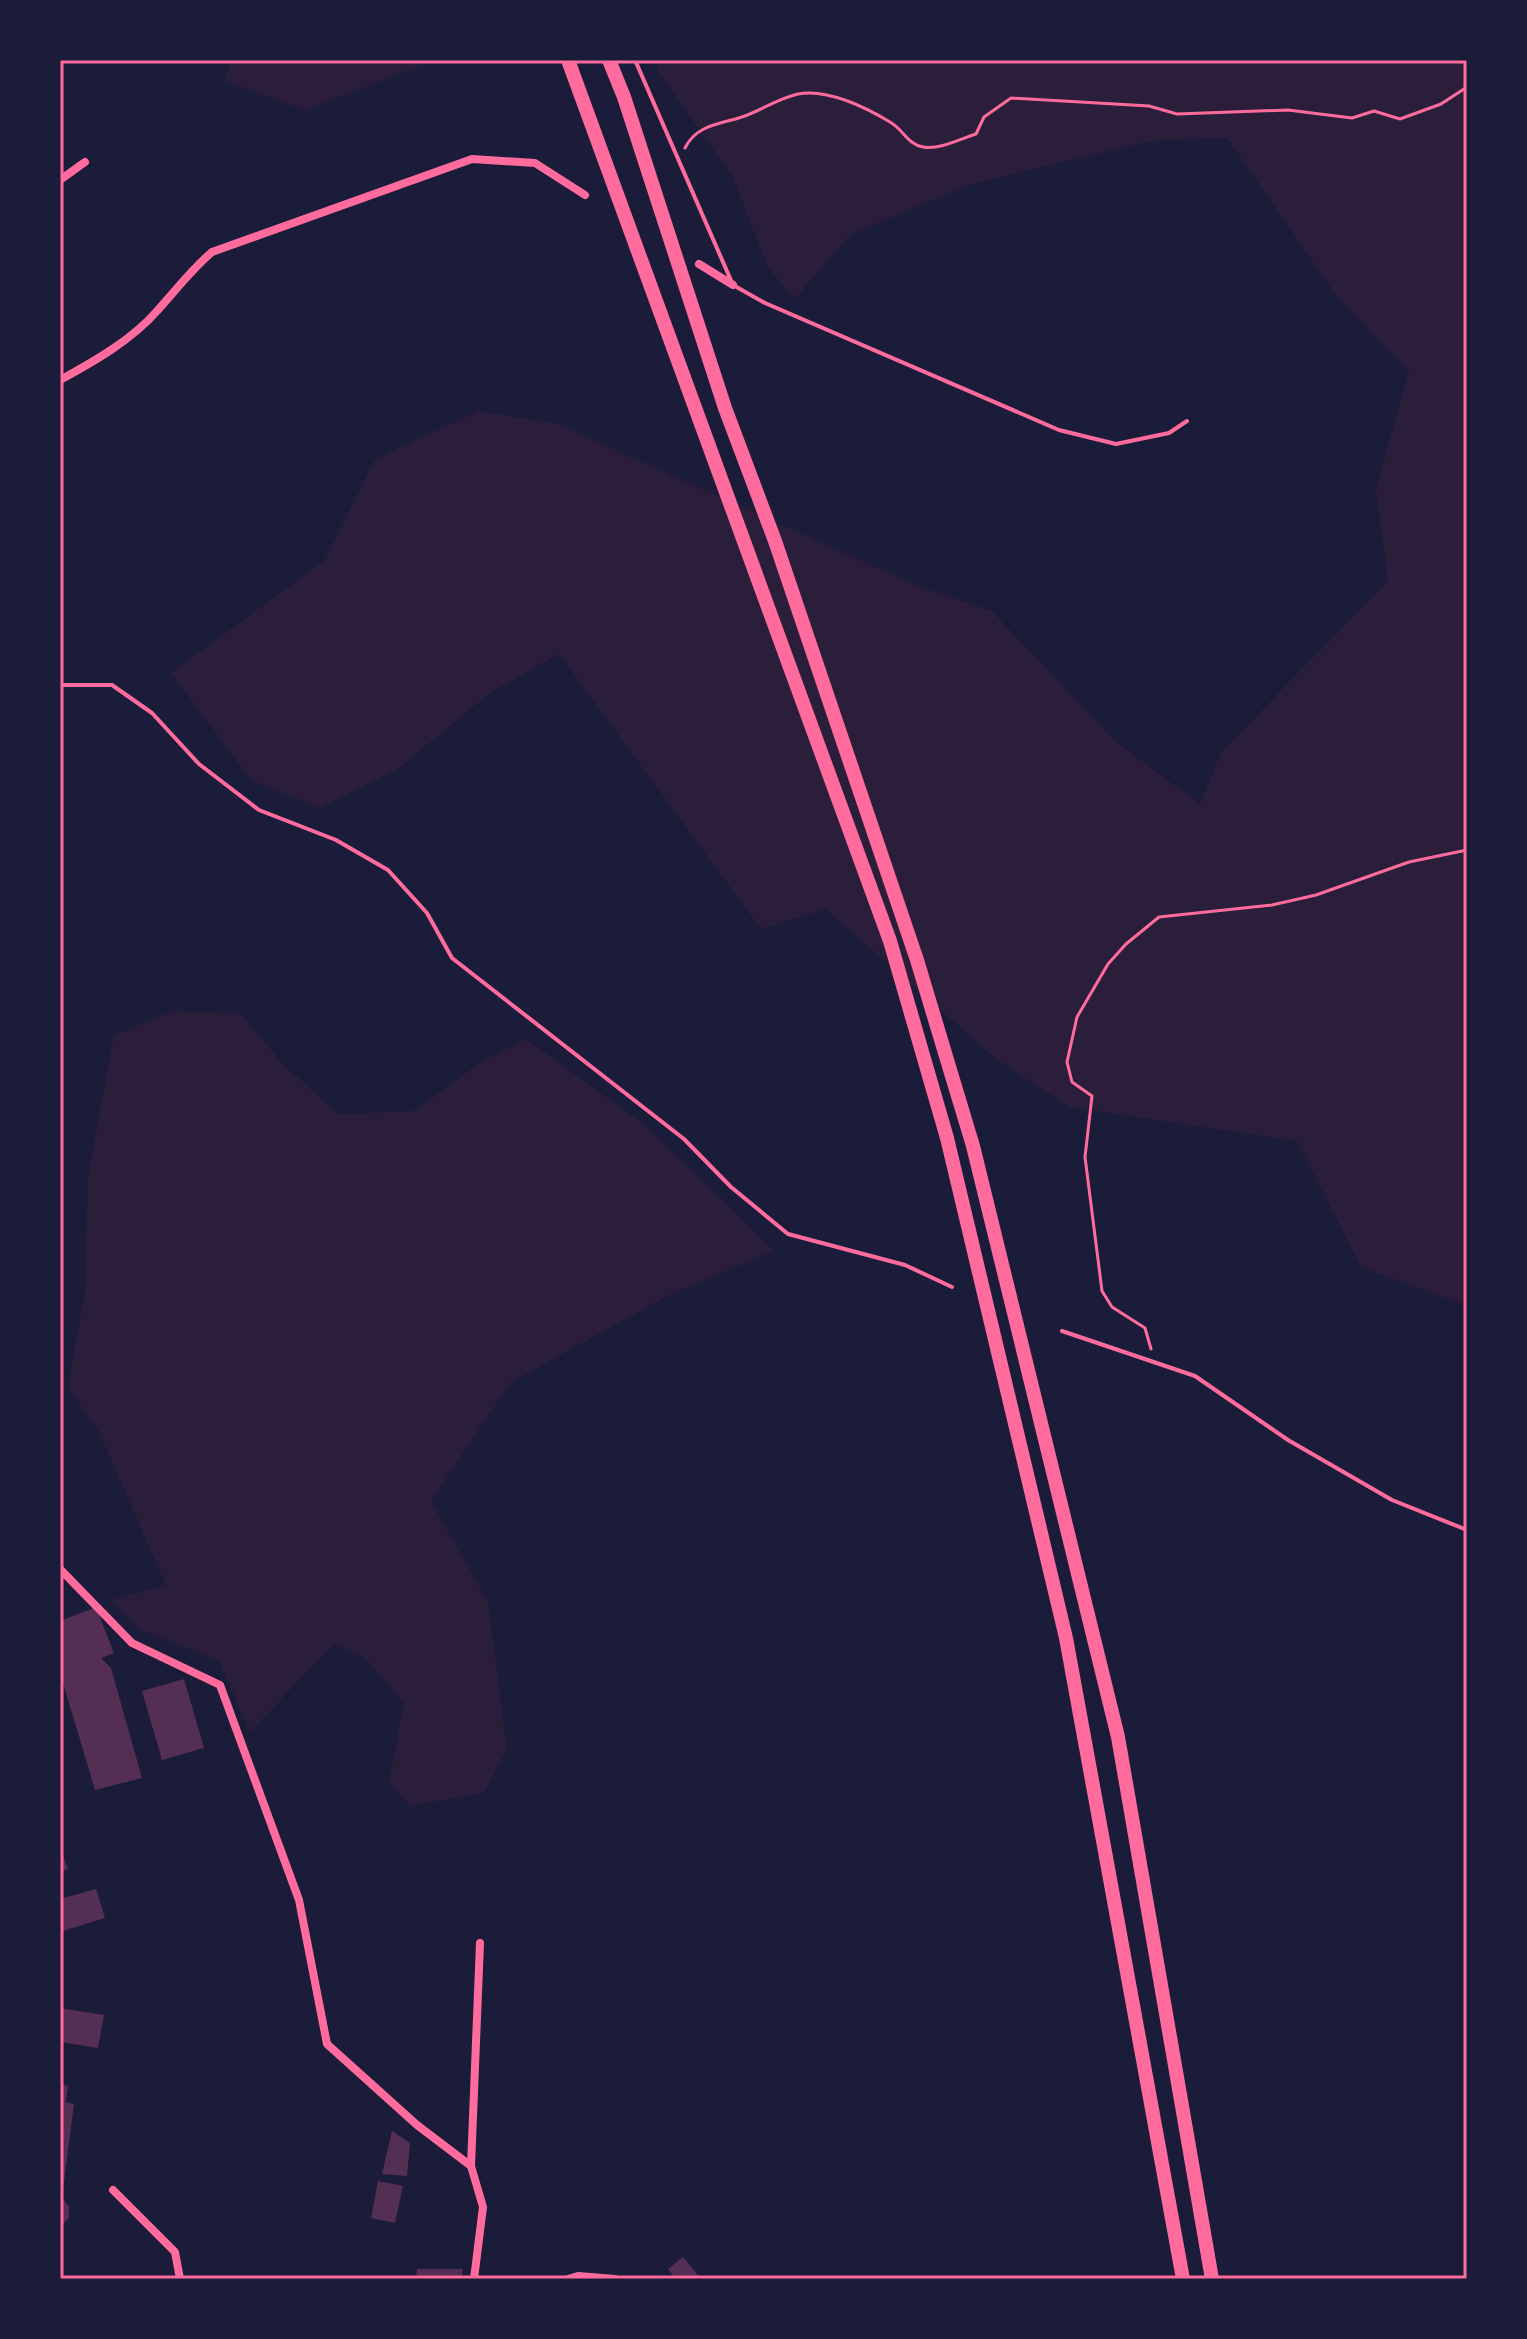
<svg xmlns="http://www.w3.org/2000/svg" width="1527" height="2339" viewBox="0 0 1527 2339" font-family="'Golos Text',sans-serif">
	<rect width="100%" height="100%" fill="#1b1b3a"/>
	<g fill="#2a1e3b">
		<path d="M231,60h205l-131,50 -80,-29z"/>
		<path d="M654,60h813v1246l-106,-39 -64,-126 -228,-34 -74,-49 -169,-149 -65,20 -202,-275 -69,39 -92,76 -79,39 -68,-28 -80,-107 154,-113 50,-101 104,-48 79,13 360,162 74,25 124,131 84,62 21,-52 167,-171 -12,-92 33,-118 -71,-73 -111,-160 -77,3 -181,44 -119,50 -55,64 -27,-31 -35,-90 -74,-106z"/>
		<path d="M173,1011l67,2 43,51 55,50 76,-3 67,-49 45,-23 119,86 129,126 -103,43 -161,89 -79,118 57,101 19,147 -23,44 -74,13 -21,-25 15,-78 -40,-46 -30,-13 -84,88 -31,-71 -80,-32 -28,-29 55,-15 -67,-153 -31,-45 17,-96 3,-115 26,-141z"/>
	</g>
	<g fill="#542f53">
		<path d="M96,1607l18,46 -13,5 10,10 31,110 -47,12 -35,-117v-52z"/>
		<path d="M184,1679l20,69 -42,12 -20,-69z"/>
		<path d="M60,1847l8,22 -8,3z"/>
		<path d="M96,1889l9,29 -45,14v-33z"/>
		<path d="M60,2008l44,7 -6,33 -38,-6z"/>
		<path d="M60,2084l8,2 -2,16 8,2 -12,94 7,8v12l-9,9z"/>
		<path d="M392,2131l18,12 -3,33 -25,-2z"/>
		<path d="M378,2181l25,5 -8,37 -24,-5z"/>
		<path d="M683,2257l18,22h-25l-8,-10z"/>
		<path d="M417,2269h45v10h-46z"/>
	</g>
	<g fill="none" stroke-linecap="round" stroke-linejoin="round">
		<g stroke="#ff6b9d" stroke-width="3">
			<path d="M685,148c11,-23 35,-24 57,-31 18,-6 37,-19 56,-23 29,-6 69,14 92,28 14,8 17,22 33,25 17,3 37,-8 53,-13l8,-17 27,-19 138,8 28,8 111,-4 64,8 22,-7 26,8 41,-15 26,-17"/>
			<path d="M1151,1349l-6,-21 -33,-21 -10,-16 -17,-134 7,-61 -20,-14 -5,-20 10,-45 31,-53 18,-20 33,-27 113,-12 44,-10 93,-33 58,-12"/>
		</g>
		<g stroke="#ff6b9d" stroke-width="4">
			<path d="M635,60l98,225 32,18 294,127 57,14 53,-11 18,-12"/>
			<path d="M60,685h52l40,28 47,51 60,46 77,30 52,30 39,43 25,45 232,181 47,48 57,47 117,31 47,22"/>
			<path d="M1062,1331l133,45 93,64 104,60 75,30"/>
		</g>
		<g stroke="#ff6b9d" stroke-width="8">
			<path d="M60,180l25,-18"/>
			<path d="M699,264l34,21"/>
			<path d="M60,380c33,-18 72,-40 97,-69 19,-21 34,-41 55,-59l260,-93 63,4 50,32"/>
			<path d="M60,1569l72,74 88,42 79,215 28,144 90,81 54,41 12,41 -9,72"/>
			<path d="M471,2166l9,-223"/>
			<path d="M113,2190l62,62 5,27"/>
			<path d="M568,2279l10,-3 37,3"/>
		</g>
		<g stroke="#ff6b9d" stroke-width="14">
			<path d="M568,60l322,881 57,197 119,500 117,641"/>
			<path d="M609,60l15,37 101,311 50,133 142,419 56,186 145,591 94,542"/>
		</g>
	</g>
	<rect width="1527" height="2339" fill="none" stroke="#1b1b3a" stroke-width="124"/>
	<rect x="62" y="62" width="1403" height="2215" fill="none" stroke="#ff6b9d" stroke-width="3"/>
</svg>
